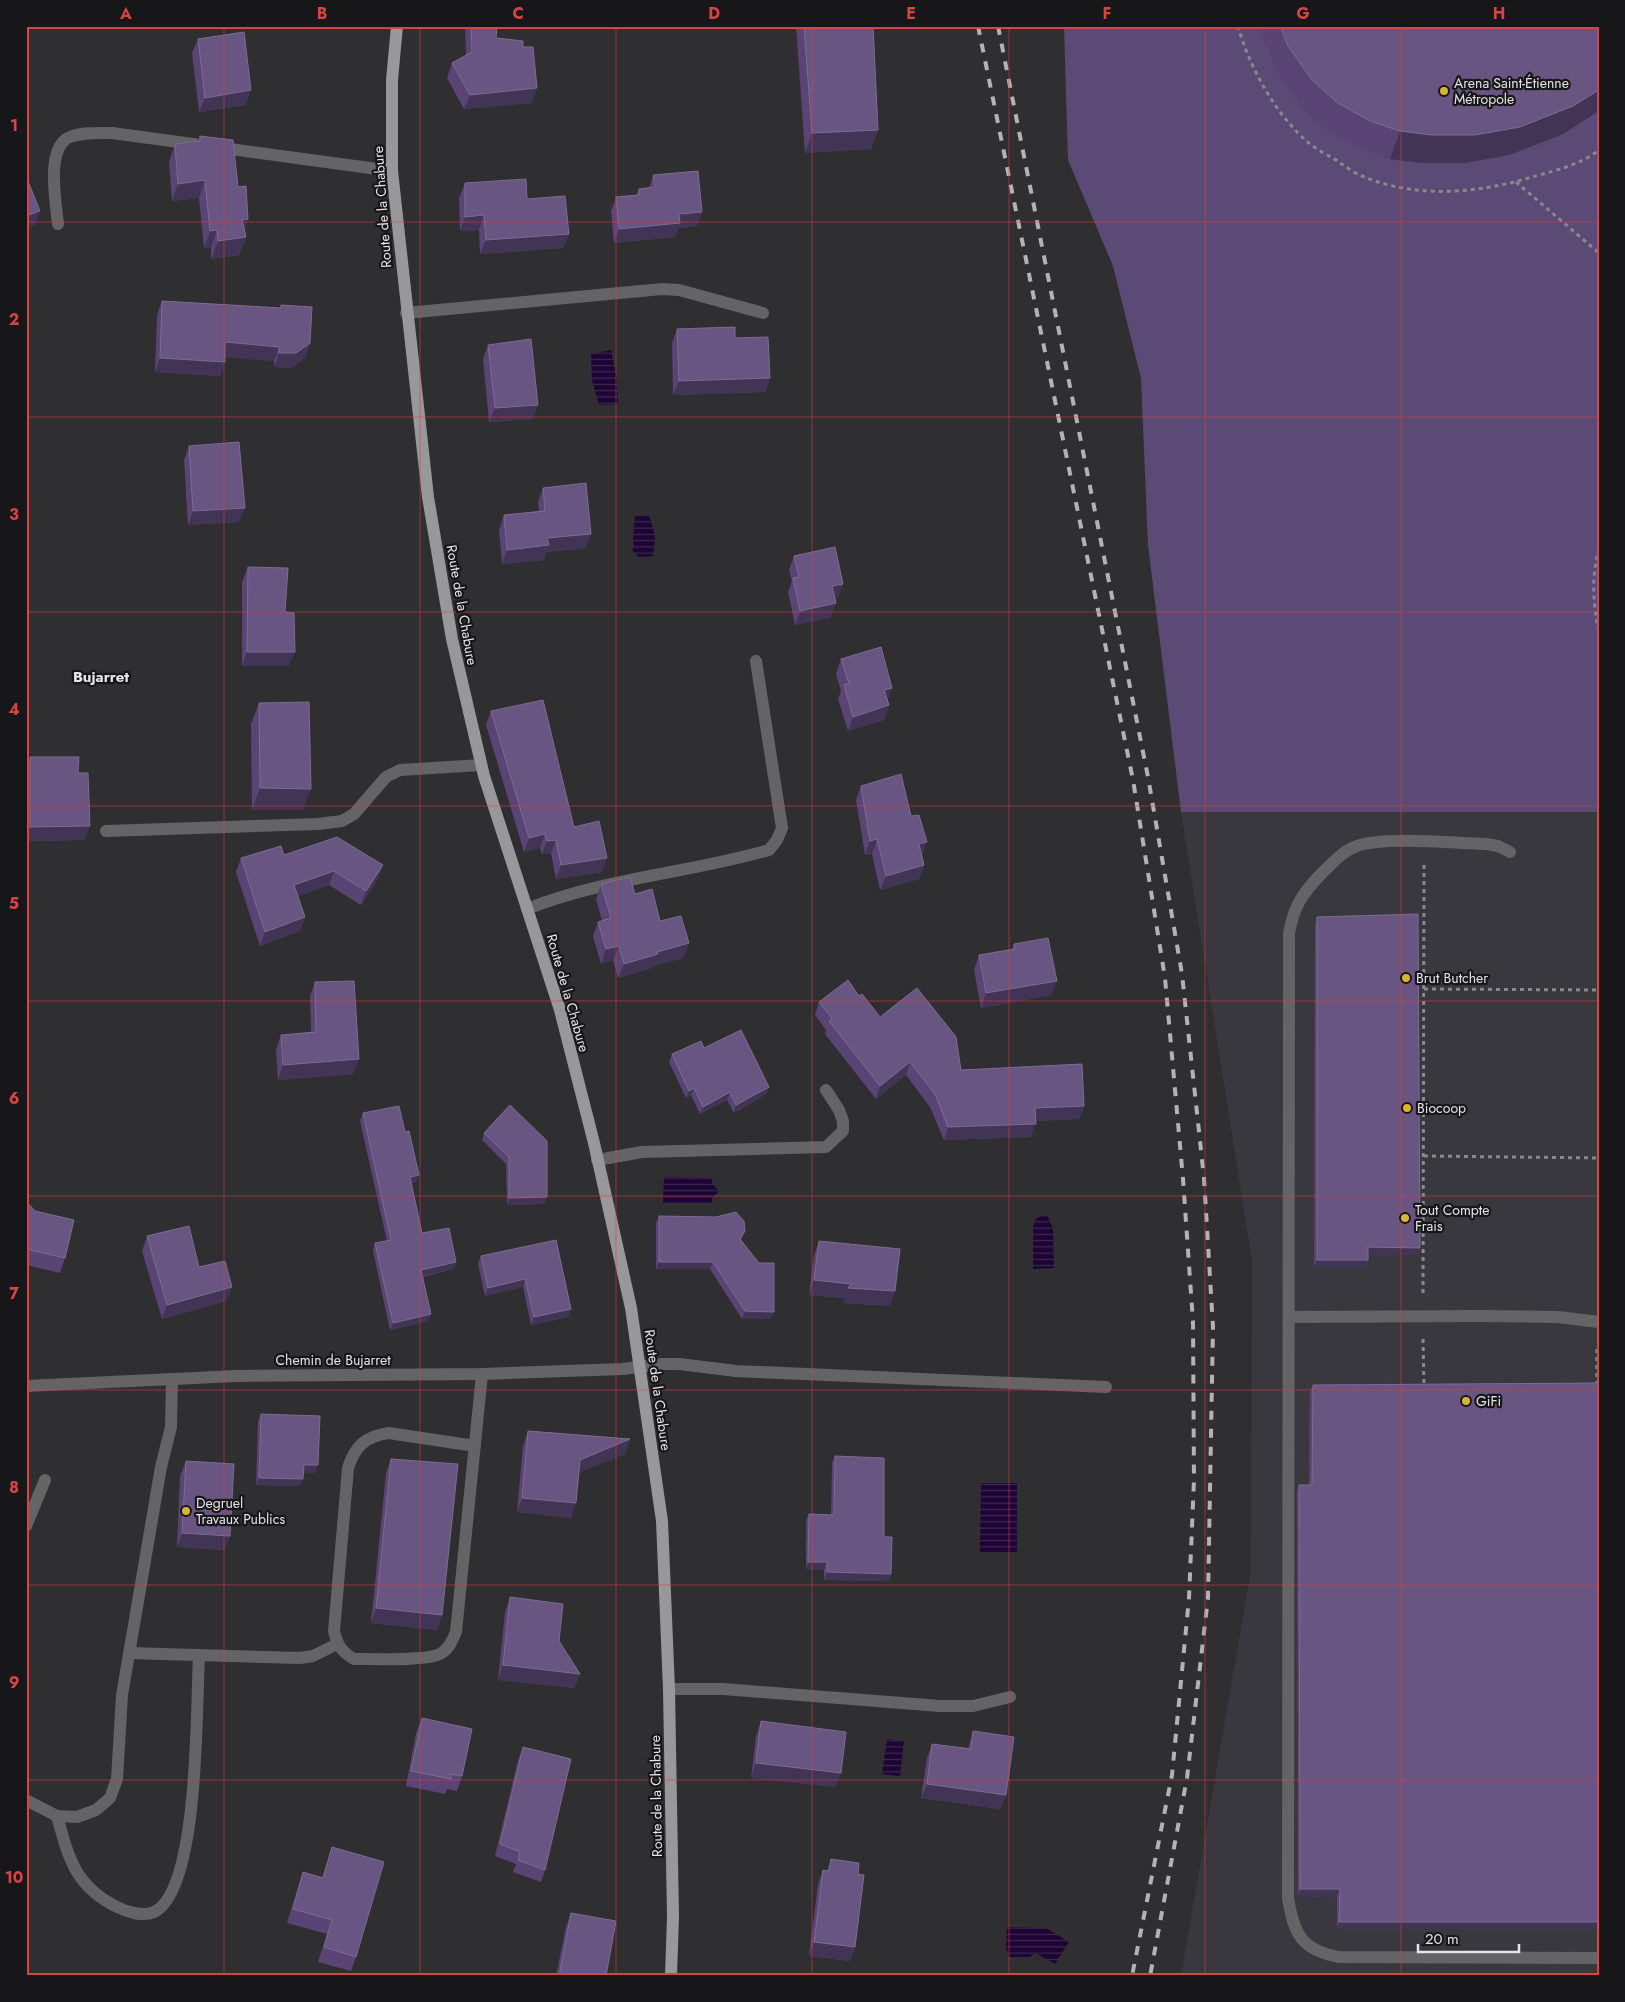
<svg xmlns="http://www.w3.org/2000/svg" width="1625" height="2002" viewBox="0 0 1625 2002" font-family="Jost,sans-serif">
	<defs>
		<pattern id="water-rules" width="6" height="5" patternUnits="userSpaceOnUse" patternTransform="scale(1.25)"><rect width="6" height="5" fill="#1d0434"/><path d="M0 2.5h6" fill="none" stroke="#3e2851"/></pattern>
	</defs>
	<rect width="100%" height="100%" fill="#2f2e31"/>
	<path fill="#3a383f" d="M1181,812h418v1164h-418l70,-406 1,-309z"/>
	<path fill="#5c4a76" d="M1064,26h535v786h-418l-33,-267 -7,-167 -28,-112 -45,-106z"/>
	<g fill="url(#water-rules)">
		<path d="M611,350l6,29 1,25 -19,1 -7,-25 -1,-26z"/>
		<path d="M649,515l6,21 -2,20 -14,1 -7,-7 2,-4 -1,-8 2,-22z"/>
		<path d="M664,1177l48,1v5l7,8 -7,7v5h-49z"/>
		<path d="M1047,1215l6,13 1,40 -21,1v-41l3,-10z"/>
		<path d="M981,1483h36v69h-37z"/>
		<path d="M887,1739l17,2 -4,35 -18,-2z"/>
		<path d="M1007,1927l39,1 23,14 -14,22 -20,-11 -5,4h-21l-3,-10z"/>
	</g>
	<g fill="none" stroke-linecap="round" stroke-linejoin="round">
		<g stroke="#89888b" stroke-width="3" stroke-dasharray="4 4" stroke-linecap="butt">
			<path d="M1238,26c11,41 39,91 72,118 9,7 20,12 29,18 7,5 15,11 23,14 51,22 111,18 163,3 24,-7 54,-13 74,-29"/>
			<path d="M1516,182l83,71"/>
			<path d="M1599,548c-8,30 -6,55 0,85"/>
			<path d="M1424,989l175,1"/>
			<path d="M1424,1156l175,2"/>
			<path d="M1423,1293l1,-429"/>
			<path d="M1423,1339l1,47"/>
			<path d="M1597,1385v-40"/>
		</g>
		<g stroke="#646365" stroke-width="12">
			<path d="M58,224c-2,-21 -13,-77 12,-87 13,-5 28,-4 42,-4l280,38"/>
			<path d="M406,313l256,-24 17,1 84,23"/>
			<path d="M106,831l212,-7 24,-3 12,-7 32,-37 14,-7 81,-5"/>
			<path d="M1510,852l-12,-6 -12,-2c-34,-1 -99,-8 -129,2 -15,5 -25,18 -36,28 -19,20 -27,32 -32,59l-1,965c6,36 13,52 51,59l260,1"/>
			<path d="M527,909c78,-31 162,-36 242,-59l8,-10 5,-12 -26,-167"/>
			<path d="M597,1160l45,-8 184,-5 17,-16v-10l-4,-11 -13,-20"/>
			<path d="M1289,1317l191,-1 78,1 41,5"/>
			<path d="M26,1386l210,-10 246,-2 141,-5 38,-5h18l57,7 370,16"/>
			<path d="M475,1446l-86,-13c-23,3 -34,13 -41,35l-14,163c3,14 8,21 20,28 18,0 73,2 86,-5 9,-5 12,-13 16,-22l26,-258"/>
			<path d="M26,1526l19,-46"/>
			<path d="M129,1653l171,5 13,-2 24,-12"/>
			<path d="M669,1689h54l217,17h33l37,-9"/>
			<path d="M26,1800l31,16 20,1 19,-7 14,-12 7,-19 5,-84 39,-228 10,-40 1,-48"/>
			<path d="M57,1816c12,43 18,70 60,91 10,5 26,10 37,5 46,-22 42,-208 45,-256"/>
		</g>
		<path stroke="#98979a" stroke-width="12" d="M397,26l-5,54v91l36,326 24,142 32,137 76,234 34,133 37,165 31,213 7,168 4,227 -2,60"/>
		<g stroke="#b3b2b4" stroke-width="4" stroke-dasharray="9 9" stroke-linecap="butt">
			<path d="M978,26l155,754 32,198 18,201 10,143 1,158 -5,118 -17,177 -40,201"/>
			<path d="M998,26l150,751 34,197 22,204 9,149 -5,271 -21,180 -37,198"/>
		</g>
	</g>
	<g fill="#5a4475">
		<path d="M465,26h32l-1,12 27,9 9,56 -68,6 -17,-31 5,-15 14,-8z"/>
		<path d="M796,26h77l5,104 -7,19 -66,4z"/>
		<path d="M1259,26h340l-36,108 -54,21 -44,8h-44l-31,-4 -30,-10 -32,-18 -26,-23 -24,-34z"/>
		<path d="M198,39l48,66 -47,7 -7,-59z"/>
		<path d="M200,136l38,51 8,50 -7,18 -28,4v-11h-7l-5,-50 -27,3 -3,-39 6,-18 22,-2z"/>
		<path d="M653,175l44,51 -19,2 -3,9 -61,6 -3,-32 5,-14 20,-2 3,-6 10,-1z"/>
		<path d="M465,183l62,16 42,35 -6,14 -83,6 -1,-24 -19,1 -1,-33z"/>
		<path d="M162,301l118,7 1,-3 29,38 -5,15 -14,10 -17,-1v-6l-49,-4v5l-5,14 -65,-4 2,-57z"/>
		<path d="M677,329l58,9 35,40 -5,14 -92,3 -1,-52z"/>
		<path d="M488,345l45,74 -44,3 -6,-63z"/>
		<path d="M189,446l50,76 -51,3 -4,-65z"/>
		<path d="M543,488l43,60 -40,4 -2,8 -42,4 -3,-34 5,-15 35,-4 -1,-9z"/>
		<path d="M794,556l49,28 -5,14 -3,1 1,4 -6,15 -35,7 -7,-33 4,-11 -3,-11z"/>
		<path d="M248,567l37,45 4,54h-47v-84z"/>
		<path d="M841,659l51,29 -5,12 2,5 -5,15 -36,11 -10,-32 3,-8 -5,-17z"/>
		<path d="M259,703l44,107h-51l-1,-86z"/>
		<path d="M491,711l83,116 28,45 -46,7 -5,-26 -9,1 -2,-6 -16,4 -38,-127z"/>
		<path d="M30,757l48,16 12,53 -6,14 -58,1v-74z"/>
		<path d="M861,786l50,30 13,49 -5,14 -39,11 -8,-36 -7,1 -9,-55z"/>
		<path d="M284,855l94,24 -17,26 -32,-20 -31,11 7,21 -5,14 -40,15 -24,-74 5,-14z"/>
		<path d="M601,884l34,10 25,27 29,22 -6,15 -30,8 -1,2 -34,10 -5,-18 -12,4 -8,-28 5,-14 4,-1 -6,-22z"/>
		<path d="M1317,917l103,331 -3,7h-49v5l-2,7h-52l1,-343z"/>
		<path d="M1014,944l43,37 -6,14 -70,13 -7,-38 5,-15 33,-6z"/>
		<path d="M315,982l38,92 -75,6 -2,-30 5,-15 30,-3 -1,-36z"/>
		<path d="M859,996l21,21 81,53 123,36 -5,13 -44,2 -4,16 -87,3 -14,-33 -24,-32 -30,24 -51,-65 1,-4 -11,-15 4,-13z"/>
		<path d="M704,1048l65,39 -3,7 -32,19 -7,-13 -27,14 -9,-19 -5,3 -17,-36 3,-8z"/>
		<path d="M510,1105l37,92 -3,7 -37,1 -1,-41 -24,-24 2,-7z"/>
		<path d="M363,1113l42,19 11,50 -5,1 11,50 34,29 -3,7 -30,8 5,44 -38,9 -17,-79 2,-8 12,-2 -27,-120z"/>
		<path d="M26,1201l39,57 -5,15 -34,-8z"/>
		<path d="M659,1216l86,15 -4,9 30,79h-29l-32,-50h-54v-46z"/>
		<path d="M147,1236l85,51 -6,14 -64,18 -20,-68z"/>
		<path d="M556,1240l15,69 -3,8 -37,8 -8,-38 -38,9 -7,-32 3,-8z"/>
		<path d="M819,1241l71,65 -47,-3 2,-5 -36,-3 5,-39z"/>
		<path d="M1599,1383l-262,546v-33l-39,1 -1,-405 2,-7h10l1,-93 3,-7z"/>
		<path d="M261,1414l54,59 -12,-1 -3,14 -44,-1 2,-64z"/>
		<path d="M528,1431l102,8 -5,15 -46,18 -8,46 -54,-6 6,-66z"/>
		<path d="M835,1456l49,81 7,37 -3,7 -64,-1v-10l-18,-1v-48l3,-7 22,1 1,-52z"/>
		<path d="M391,1459l51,156 -5,15 -66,-7 15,-150z"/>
		<path d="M186,1461l44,75 -6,14 -47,-3 3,-71z"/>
		<path d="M510,1597l49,44 21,33 -6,14 -76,-8 7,-68z"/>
		<path d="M422,1718l40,58 -5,15 -10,-2 -2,5 -39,-8 10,-53z"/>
		<path d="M761,1721l75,66 -85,-9 5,-42z"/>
		<path d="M973,1731l33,64 -6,14 -79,-11 6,-40 5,-14 36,4z"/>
		<path d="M523,1747l22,123 -4,12 -28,-10 3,-8 -21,-8 23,-96z"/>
		<path d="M332,1847l24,110 -5,14 -33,-9 9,-28 -40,-11 11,-36 5,-15 19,6z"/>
		<path d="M831,1859l27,15 -3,73 -5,14 -41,-5 9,-72 5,-14 4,1z"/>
		<path d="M571,1913l35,63h-50l10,-49z"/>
	</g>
	<g fill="#423454">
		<path d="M537,88l-5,15 -68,6 6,-14z"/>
		<path d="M251,90l-5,15 -47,7 6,-14z"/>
		<path d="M1599,90v21l-36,23 -54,21 -44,8h-44l-31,-4 10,-28z"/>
		<path d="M878,130l-7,19 -66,4 7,-20z"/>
		<path d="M205,180l-6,18 -27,3 6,-17z"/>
		<path d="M40,211l-5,14 -9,4v-13z"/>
		<path d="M702,212l-5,14 -19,2 -3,9 -61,6 5,-14 60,-15z"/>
		<path d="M484,215l-5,15 -19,1 5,-14z"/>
		<path d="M248,219l-6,18v-17z"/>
		<path d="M217,230l-6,18h-7l6,-17z"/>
		<path d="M569,234l-6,14 -83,6 6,-14z"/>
		<path d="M246,237l-7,18 -28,4 7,-18z"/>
		<path d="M225,342l54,5 -5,14 -54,-4z"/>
		<path d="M310,343l-5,15 -14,10 -17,-1 5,-14z"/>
		<path d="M160,358l65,4 -5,14 -65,-4z"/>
		<path d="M770,378l-5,14 -92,3 6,-14z"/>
		<path d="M538,405l-5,14 -44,3 6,-14z"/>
		<path d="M245,508l-6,14 -51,3 5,-14z"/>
		<path d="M591,534l-5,14 -40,4 -2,8 -42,4 5,-14 40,-12z"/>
		<path d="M843,584l-5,14 -11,3 5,-15z"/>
		<path d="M836,603l-6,15 -35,7 5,-14z"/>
		<path d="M247,652h48l-6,14h-47z"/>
		<path d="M892,688l-5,14 -3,-12z"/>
		<path d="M889,705l-5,15 -36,11 5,-14z"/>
		<path d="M260,788l51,1 -8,21h-51z"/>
		<path d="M90,826l-6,14 -58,1v-3l4,-11z"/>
		<path d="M545,834l-5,14 -16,4 5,-14z"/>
		<path d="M877,839l-5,15 -7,1 5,-14z"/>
		<path d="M556,840l-5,13 -9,1 5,-13z"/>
		<path d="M927,842l-5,14 -3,-12z"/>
		<path d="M607,858l-5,14 -46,7 5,-14z"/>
		<path d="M383,865l-5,14 -17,26 5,-14z"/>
		<path d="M924,865l-5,14 -39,11 6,-14z"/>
		<path d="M334,871l-5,14 -40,14 5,-14z"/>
		<path d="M305,917l-5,14 -40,15 5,-14z"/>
		<path d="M689,943l-6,15 -30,8 -1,2 -34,10 6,-14 33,-12z"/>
		<path d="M619,946l-6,14 -12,4 5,-15z"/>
		<path d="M1057,981l-6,14 -70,13 5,-15z"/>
		<path d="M359,1059l-6,15 -75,6 5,-15z"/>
		<path d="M910,1062l-4,13 -30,24 4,-13z"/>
		<path d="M769,1087l-3,7 -32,19 2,-8z"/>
		<path d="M694,1088l-3,7 -5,3 3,-7z"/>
		<path d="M730,1092l-3,8 -27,14 3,-7z"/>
		<path d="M1084,1106l-5,13 -49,2 5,-13z"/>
		<path d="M1036,1124l-5,13 -87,3 4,-13z"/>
		<path d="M419,1175l-3,7 -9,2 3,-7z"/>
		<path d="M547,1197l-3,7 -37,1 2,-7z"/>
		<path d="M1368,1247l52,1 -3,7h-51z"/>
		<path d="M1317,1260h51l-2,7h-52z"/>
		<path d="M456,1262l-3,7 -34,8 2,-7z"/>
		<path d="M659,1262h54l-3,7h-54z"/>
		<path d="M525,1279l-2,8 -38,9 3,-8z"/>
		<path d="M814,1280l37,4 44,7 -5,15 -47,-3 2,-5 -36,-3z"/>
		<path d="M232,1287l-6,14 -64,18 5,-14z"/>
		<path d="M571,1309l-3,8 -37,8 3,-8z"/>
		<path d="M745,1311l29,1 -3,7h-29z"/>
		<path d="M431,1314l-3,7 -38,9 3,-7z"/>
		<path d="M630,1439l-5,15 -50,20 5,-14z"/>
		<path d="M304,1465h14l-3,8 -14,-1z"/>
		<path d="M259,1478l44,1 -3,7 -44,-1z"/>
		<path d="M522,1498l54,5 -5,15 -54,-6z"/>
		<path d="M182,1533l48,3 -6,14 -47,-3z"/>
		<path d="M808,1562h19l-3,8 -18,-1z"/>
		<path d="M827,1572l64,2 -3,7 -64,-1z"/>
		<path d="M376,1608l66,7 -5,15 -66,-7z"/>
		<path d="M503,1665l77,9 -6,14 -76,-8z"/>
		<path d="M756,1763l85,10 -5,14 -85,-9z"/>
		<path d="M927,1784l79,11 -6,14 -79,-11z"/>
		<path d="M1300,1889h40l-3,7 -39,1z"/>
		<path d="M1339,1922h260v7h-262z"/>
		<path d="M814,1942l41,5 -5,14 -41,-5z"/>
	</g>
	<g fill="#685581" stroke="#7c6c91">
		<path d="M471,26h26l-1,12 27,3v6h10l4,41 -67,7 -18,-32 20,-11z"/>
		<path d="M804,26h69l5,104 -66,3z"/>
		<path d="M1280,26h319v64l-26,16 -53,21 -45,8h-44l-31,-4 -30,-10 -32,-18 -26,-23 -24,-34z"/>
		<path d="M244,32l7,58 -46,8 -7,-59z"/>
		<path d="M200,136l33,4 5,47 8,-1 2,33 -6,1 4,17 -28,4 -1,-11 -7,1 -5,-51 -27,4 -3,-40 25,-3z"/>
		<path d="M698,171l4,41 -23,2 1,9 -61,6 -3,-32 23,-2v-6l16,-2 -2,-12z"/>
		<path d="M26,176l14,35 -14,5z"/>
		<path d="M526,179l1,20 38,-3 4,38 -83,6 -2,-25 -19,2v-34z"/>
		<path d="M162,301l119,7v-3l31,2 -2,36 -14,10h-17v-6l-54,-5v20l-65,-4z"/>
		<path d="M735,327v11l33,-1 2,41 -91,3 -2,-52z"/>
		<path d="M531,339l7,66 -43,3 -7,-63z"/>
		<path d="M239,442l6,66 -52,3 -4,-65z"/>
		<path d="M586,483l5,51 -44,4 2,7 -42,5 -3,-35 41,-4 -2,-23z"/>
		<path d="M835,547l8,37 -11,2 4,17 -36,8 -7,-33 6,-1 -5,-21z"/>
		<path d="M248,567l40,1 -3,44 9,1 1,39h-48z"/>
		<path d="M881,647l11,41 -8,2 5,15 -36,12 -9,-32 5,-2 -8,-24z"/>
		<path d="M543,700l31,127 25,-6 8,37 -46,7 -5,-25 -9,1 -2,-7 -16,4 -38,-127z"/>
		<path d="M309,702l2,87 -51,-1 -1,-85z"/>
		<path d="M30,757h49l-1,16h10l2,53 -60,1z"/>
		<path d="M901,774l10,42 8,-1 8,27 -8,2 5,21 -38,11 -9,-37 -7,2 -9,-55z"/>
		<path d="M337,837l46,28 -17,26 -32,-20 -40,14 11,32 -40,15 -24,-74 40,-12 3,9z"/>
		<path d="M630,877l5,17 17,-5 8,32 21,-5 8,27 -32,9 1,2 -34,10 -5,-18 -13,3 -8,-27 13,-4 -10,-34z"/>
		<path d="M1418,914l2,334 -52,-1v13h-51v-343z"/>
		<path d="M1048,938l9,43 -71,12 -7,-38 36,-6 -1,-5z"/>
		<path d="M848,980l11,16 3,-2 18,23 37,-29 39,49 5,33 121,-6 2,42 -49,2 1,16 -88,3 -13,-33 -25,-32 -30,24 -51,-65 3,-3 -13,-16z"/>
		<path d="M354,981l5,78 -76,6 -2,-30 35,-3 -1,-50z"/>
		<path d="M741,1030l28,57 -33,18 -6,-13 -27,15 -9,-19 -5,3 -17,-37 29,-13 3,7z"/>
		<path d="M510,1105l37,36v56l-38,1v-41l-25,-24z"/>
		<path d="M399,1106l6,26 4,-1 10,44 -9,2 12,56 27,-5 7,34 -35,8 10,44 -38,9 -18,-80 16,-3 -28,-127z"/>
		<path d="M26,1201l9,10 39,9 -9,38 -39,-9z"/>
		<path d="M736,1212l8,9 1,10 -5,8 19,24h15v49l-29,-1 -32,-49h-54v-46l57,1z"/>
		<path d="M189,1226l10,41 26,-6 7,26 -65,18 -20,-69z"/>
		<path d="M556,1240l15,69 -37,8 -9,-38 -37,9 -7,-32z"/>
		<path d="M819,1241l81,8 -5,42 -47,-3 3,-4 -37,-4z"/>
		<path d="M1599,1383v539h-260l1,-33h-40l-1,-404h13l1,-100z"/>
		<path d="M261,1414l59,2 -2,49h-14l-1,14 -44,-1z"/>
		<path d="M528,1431l102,8 -50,21 -4,43 -54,-5z"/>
		<path d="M835,1456l49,2v79h8l-1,37 -64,-2v-10h-19l1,-48 25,1z"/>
		<path d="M391,1459l67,5 -16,151 -66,-7z"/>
		<path d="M186,1461l48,3 -4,72 -48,-3z"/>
		<path d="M510,1597l53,7 -4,37 21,33 -77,-9z"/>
		<path d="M422,1718l50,11 -10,47 -11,-2v5l-40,-8z"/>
		<path d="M761,1721l85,11 -5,41 -85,-10z"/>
		<path d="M973,1731l41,6 -8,58 -79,-11 5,-40 39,5z"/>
		<path d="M523,1747l48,12 -26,111 -27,-10 2,-8 -20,-8z"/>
		<path d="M332,1847l52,15 -28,95 -32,-10 8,-27 -39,-11 10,-37 20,6z"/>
		<path d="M831,1859l28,4 -1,11 6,1 -9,72 -41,-5 9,-72 6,1z"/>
		<path d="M571,1913l45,8 -10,55h-47z"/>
	</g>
	<path fill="none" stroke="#d84444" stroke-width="1" stroke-opacity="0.55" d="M224,26v1950M420,26v1950M616,26v1950M812,26v1950M1009,26v1950M1205,26v1950M1401,26v1950M26,222h1573M26,417h1573M26,612h1573M26,806h1573M26,1001h1573M26,1196h1573M26,1390h1573M26,1585h1573M26,1780h1573"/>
	<g fill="#d7b434" stroke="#171618" stroke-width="2">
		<circle cx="1444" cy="91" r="5"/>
		<circle cx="1406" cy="978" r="5"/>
		<circle cx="1407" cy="1108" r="5"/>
		<circle cx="1405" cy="1218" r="5"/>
		<circle cx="1466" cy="1401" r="5"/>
		<circle cx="186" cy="1511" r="5"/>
	</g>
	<g text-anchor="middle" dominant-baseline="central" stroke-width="4.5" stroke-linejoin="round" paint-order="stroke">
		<g font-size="14" fill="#e5e4e6" stroke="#171618" text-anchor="start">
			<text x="1454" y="83">Arena Saint-Étienne<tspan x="1454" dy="16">Métropole</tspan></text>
			<text x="1416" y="978">Brut Butcher</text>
			<text x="1417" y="1108">Biocoop</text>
			<text x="1415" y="1210">Tout Compte<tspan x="1415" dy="16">Frais</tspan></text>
			<text x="1476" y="1401">GiFi</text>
			<text x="196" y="1503">Degruel<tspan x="196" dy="16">Travaux Publics</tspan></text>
		</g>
		<g font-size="14" fill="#e5e4e6" stroke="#171618">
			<text transform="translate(382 207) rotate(-94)">Route de la Chabure</text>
			<text transform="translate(462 605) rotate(80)">Route de la Chabure</text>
			<text transform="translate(568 993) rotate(74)">Route de la Chabure</text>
			<text x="333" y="1360">Chemin de Bujarret</text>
			<text transform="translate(658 1390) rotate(82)">Route de la Chabure</text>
			<text transform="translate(656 1796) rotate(-91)">Route de la Chabure</text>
		</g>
		<g font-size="15" font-weight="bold" fill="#e5e4e6" stroke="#171618">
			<text x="101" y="677">Bujarret</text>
		</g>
	</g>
	<rect width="1625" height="2002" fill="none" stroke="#171618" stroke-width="55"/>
	<path d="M1418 1944v8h101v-8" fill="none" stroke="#e5e4e6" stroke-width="2.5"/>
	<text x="1425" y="1944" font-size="15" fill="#e5e4e6" stroke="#171618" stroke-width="4" paint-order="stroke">20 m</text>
	<rect x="28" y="28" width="1570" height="1946" fill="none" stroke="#d84444" stroke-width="2"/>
	<g font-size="16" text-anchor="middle" font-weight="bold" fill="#d84444">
		<text x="126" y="19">A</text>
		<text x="322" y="19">B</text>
		<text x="518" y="19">C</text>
		<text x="714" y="19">D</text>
		<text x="911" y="19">E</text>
		<text x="1107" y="19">F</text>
		<text x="1303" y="19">G</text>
		<text x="1499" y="19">H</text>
		<text x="14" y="131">1</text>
		<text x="14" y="325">2</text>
		<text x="14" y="520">3</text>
		<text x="14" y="715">4</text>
		<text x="14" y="909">5</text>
		<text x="14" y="1104">6</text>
		<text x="14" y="1299">7</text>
		<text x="14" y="1493">8</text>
		<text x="14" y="1688">9</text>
		<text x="14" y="1883">10</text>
	</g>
</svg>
